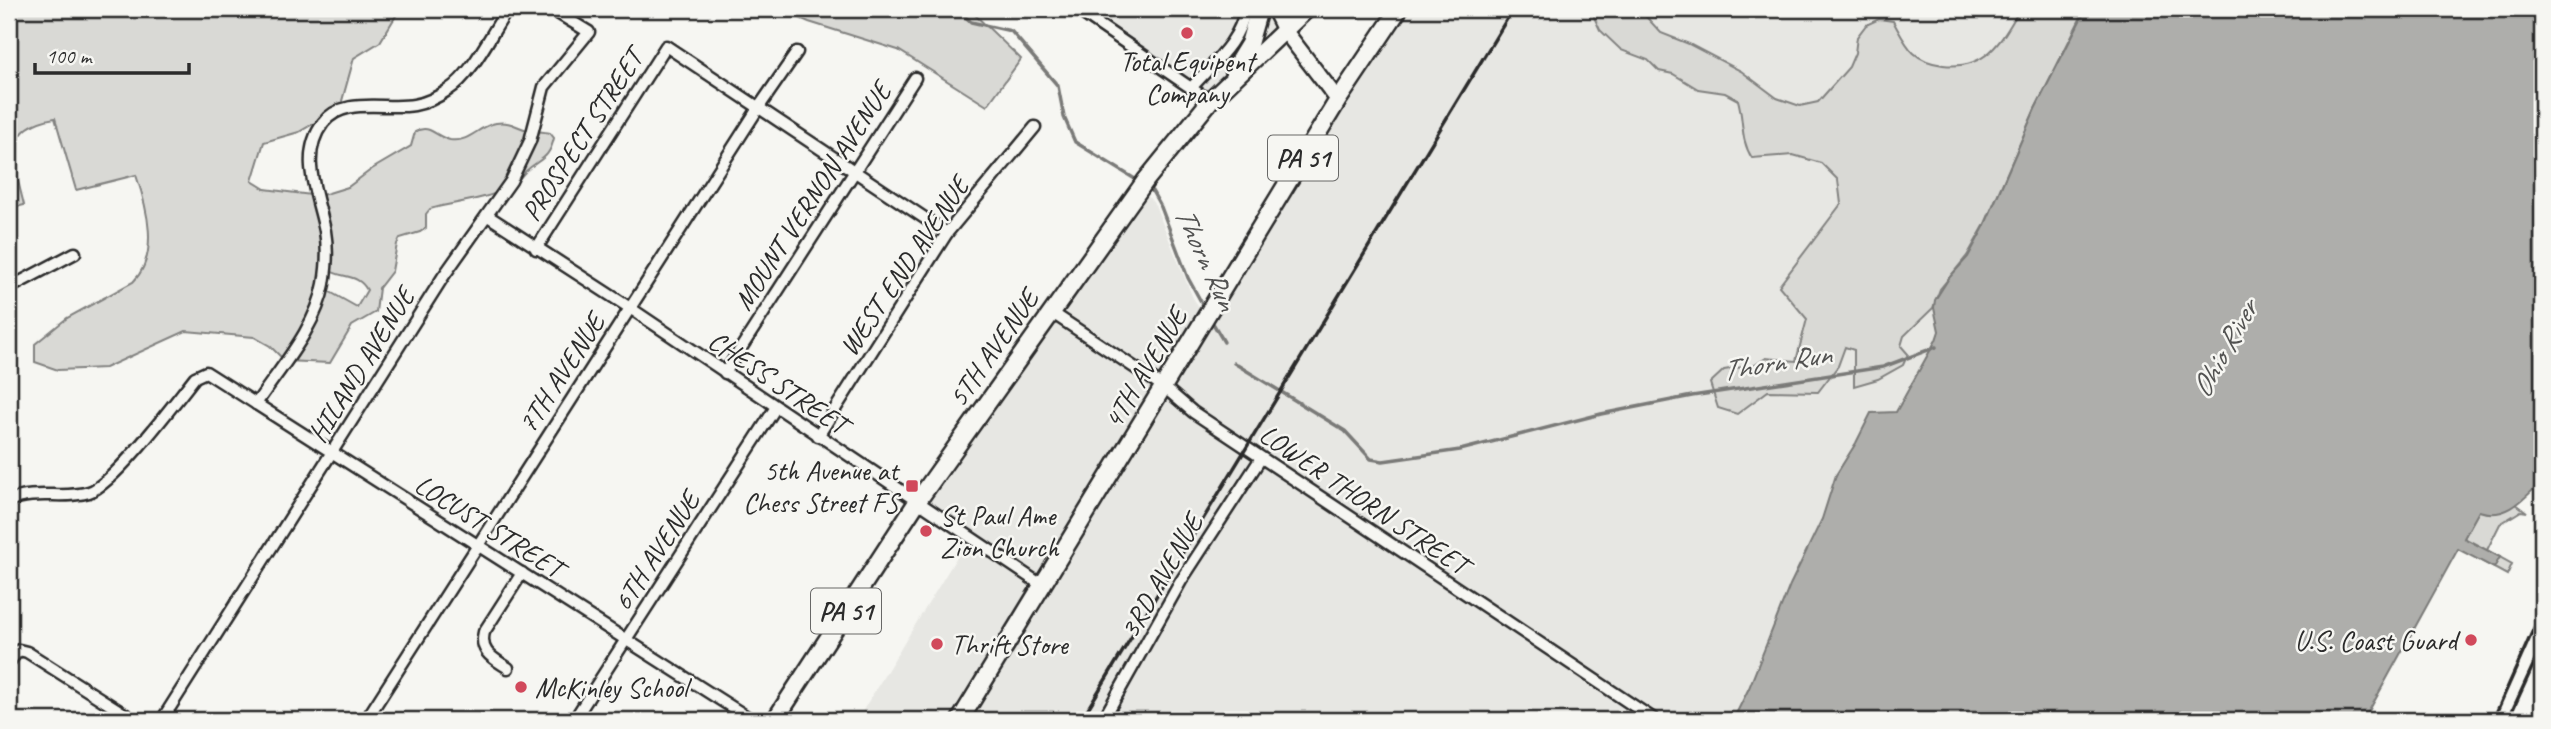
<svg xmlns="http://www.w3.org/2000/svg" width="2551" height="729" viewBox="0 0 2551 729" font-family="Caveat,sans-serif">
	<rect width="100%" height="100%" fill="#f6f6f2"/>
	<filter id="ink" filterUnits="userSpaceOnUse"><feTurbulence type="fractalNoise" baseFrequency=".0143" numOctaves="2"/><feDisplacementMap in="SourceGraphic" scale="14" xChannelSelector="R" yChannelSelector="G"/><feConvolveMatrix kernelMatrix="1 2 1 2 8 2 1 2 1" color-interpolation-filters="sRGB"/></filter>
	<g filter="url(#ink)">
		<g fill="#e7e7e3">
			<path d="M1076,9h198l11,22 -75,70z"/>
			<path d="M1399,9h687l-102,218 -16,30 -19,21 -12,43 2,10 -6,17 -37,64 -33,18 -27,45 -14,44 -32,66 -41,103 -16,32h-876l112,-183 -52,-35 224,-315 14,18 38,93 13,19z"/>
		</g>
		<g fill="#d9d9d5" stroke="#828280" stroke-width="2" fill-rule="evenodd">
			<path d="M9,9h391l-20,33 -26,16 -14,50 -41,24 -35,10 -12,39 13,8 54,7 29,-9 24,-18 39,-23 4,-14c14,-9 21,5 35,8 20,3 28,-14 46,-17 16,-2 19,4 32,7 6,2 14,1 22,3l4,5c-5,22 -14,20 -28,33 -5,5 -8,11 -15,15 -26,15 -53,15 -81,23l-4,5v14l-6,4 -20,6 -3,6 -5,27 -13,17 -3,24 -24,14 -22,37 -45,-2 -15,-15 -16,-9 -68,-6 -81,37 -47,2 -23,-8v-18l32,-26 66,-36c27,-27 14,-75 3,-107l-60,15 -21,-72c-55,9 -41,46 -31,87l-15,4zM326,269c16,10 32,4 41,21l-10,17 -34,-19z"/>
			<path d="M779,9h190l52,50 -34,47 -89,-56 -89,-28z"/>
			<path d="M1595,9h44l22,24 28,11 52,27 36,27 23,8 18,-4 31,-35 6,-14 2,-16 9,-12 13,-6 14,2c14,25 19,40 50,44 43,5 58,-23 77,-56h65l-50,100 -51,117 -17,30 -27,33 -7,19 -29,28 -3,10 7,8 -5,11 -25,14 -24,7v-36l-9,-3 -7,19 -20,26 -50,-1 -31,23 -19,-6 -8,-25 14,-13 31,-5 11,-7 30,3 11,-42 -28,-33 62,-82 -3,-24 -17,-17 -28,-8 -41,3c-12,-18 -8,-38 -14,-58l-13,-7 -27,-4 -25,-15 -14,-3 -11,-11 -27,-10 -21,-20 -6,-13z"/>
			<path d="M2542,481l-26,23 11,8 -6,-1 -21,13 -13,26 25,14 -5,11 -26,-14 -17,-23 24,-45z"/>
		</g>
		<path fill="#aeaeab" stroke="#7a7a78" stroke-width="2" d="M2086,9h456v472c-19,19 -36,39 -63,30l-15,27 36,19 -6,11 -36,-19 -94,171h-631l16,-32 41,-103 32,-66 14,-44 20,-32 15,-30 25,-1 40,-72 3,-9 -5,-23 1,-8 14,-22 19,-21 16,-30 51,-118z"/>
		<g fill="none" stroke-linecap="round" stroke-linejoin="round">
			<g stroke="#7a7a78" stroke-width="3.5">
				<path d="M957,9l14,13 40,9 47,55 6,31 11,25 60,37"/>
				<path d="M1152,191l9,16 27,71 16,29"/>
				<path d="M1211,320l13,22"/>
				<path d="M1234,363l111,68 26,28 12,2 77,-11 141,-36 91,-18 191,-29 53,-20"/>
			</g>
			<g stroke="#2b2b2b" stroke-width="15">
				<g id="street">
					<path d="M1076,9l134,92"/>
					<path d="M1192,87c20,-23 49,-46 53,-78"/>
					<path d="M488,216l142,92 413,278"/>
					<path d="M536,249l130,-203 281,187"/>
					<path d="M9,288l66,-35"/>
					<path d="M1051,312l113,75 29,25 462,308"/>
					<path d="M725,373l190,-295"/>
					<path d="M256,404c24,-36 60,-76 68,-120 3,-18 4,-36 1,-53 -7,-36 -27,-75 -2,-108 20,-27 62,-13 91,-18 12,-2 24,-8 34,-15 25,-16 43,-57 60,-81"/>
					<path d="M818,436l129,-203 88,-106"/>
					<path d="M9,501c27,-12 54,-1 80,-9 25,-8 87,-91 106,-115l11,-5 546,348"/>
					<path d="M9,662l10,-12 8,2 107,68"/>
					<path d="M508,668c-15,-10 -29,-16 -24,-36l38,-59"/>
					<path d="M162,720l281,-443 68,-96 19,-40 14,-54 45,-55 -38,-23"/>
					<path d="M366,720l393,-613 38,-55"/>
					<path d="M574,720l202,-313"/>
					<path d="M1103,720l78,-139 80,-123"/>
				</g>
			</g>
			<g stroke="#2b2b2b" stroke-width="19">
				<path id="secondary" d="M1274,9l11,22 53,69"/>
			</g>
			<g stroke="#2b2b2b" stroke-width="21">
				<g id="primary">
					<path d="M1233,70l16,-26 10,-35"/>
					<path d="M775,720l142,-218 229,-322 64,-79 97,-92"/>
					<path d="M960,720l378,-620 61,-91"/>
				</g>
			</g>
			<use href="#street" stroke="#f6f6f2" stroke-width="10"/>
			<use href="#secondary" stroke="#f6f6f2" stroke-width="14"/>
			<use href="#primary" stroke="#f6f6f2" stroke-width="16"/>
			<g stroke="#2b2b2b" stroke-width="3.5">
				<path d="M1081,720l432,-711"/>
				<path d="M2493,720l49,-110"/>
				<path d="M2508,720l34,-74"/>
				<path d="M2533,720l9,-16"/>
			</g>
		</g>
	</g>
	<g fill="#d1495b" stroke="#f6f6f2" stroke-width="2.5">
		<circle cx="1187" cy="33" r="7"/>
		<rect x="905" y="479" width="14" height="14" rx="3.5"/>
		<circle cx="926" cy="531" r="7"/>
		<circle cx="2471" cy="640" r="7"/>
		<circle cx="937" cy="644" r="7"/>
		<circle cx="521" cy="687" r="7"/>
	</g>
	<g text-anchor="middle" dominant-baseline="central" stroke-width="5" stroke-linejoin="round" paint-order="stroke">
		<g fill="#f6f6f2" stroke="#686867" stroke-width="2">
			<rect x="1268" y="135.5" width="70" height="45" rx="5"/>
			<rect x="811" y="588.5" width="70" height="45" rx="5"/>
		</g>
		<g font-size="26" font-weight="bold" fill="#2b2b2b">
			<text x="1303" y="158">PA 51</text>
			<text x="846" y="611">PA 51</text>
		</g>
		<g font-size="28" fill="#2b2b2b" stroke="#f6f6f2" text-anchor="start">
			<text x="1187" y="61" text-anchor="middle">Total Equipent<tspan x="1187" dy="32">Company</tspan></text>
			<text x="898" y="470" text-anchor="end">5th Avenue at<tspan x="898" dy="32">Chess Street FS</tspan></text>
			<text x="940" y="515">St Paul Ame<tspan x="940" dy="32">Zion Church</tspan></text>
			<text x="2457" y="640" text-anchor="end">U.S. Coast Guard</text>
			<text x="951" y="644">Thrift Store</text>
			<text x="535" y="687">McKinley School</text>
		</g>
		<g font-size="28" fill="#2b2b2b" stroke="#f6f6f2">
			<text transform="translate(582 135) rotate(-57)">PROSPECT STREET</text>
			<text transform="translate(812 196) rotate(-57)">MOUNT VERNON AVENUE</text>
			<text transform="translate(904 266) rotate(-56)">WEST END AVENUE</text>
			<text transform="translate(993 348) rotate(-55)">5TH AVENUE</text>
			<text transform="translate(361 365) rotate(-58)">HILAND AVENUE</text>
			<text transform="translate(1145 368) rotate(-59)">4TH AVENUE</text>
			<text transform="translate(561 373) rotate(-57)">7TH AVENUE</text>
			<text transform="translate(778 382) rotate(34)">CHESS STREET</text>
			<text transform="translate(1364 499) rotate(34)">LOWER THORN STREET</text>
			<text transform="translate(489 526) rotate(32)">LOCUST STREET</text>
			<text transform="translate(656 551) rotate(-57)">6TH AVENUE</text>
			<text transform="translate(1161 576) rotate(-60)">3RD AVENUE</text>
		</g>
		<g font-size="30" font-style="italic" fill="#525251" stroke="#f6f6f2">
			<text transform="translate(1206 258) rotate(65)">Thorn Run</text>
			<text transform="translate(2224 349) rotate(-61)">Ohio River</text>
			<text transform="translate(1776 362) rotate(-9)">Thorn Run</text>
		</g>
	</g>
	<rect width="2551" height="729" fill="none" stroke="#f6f6f2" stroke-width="35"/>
	<rect x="18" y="18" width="2516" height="694" fill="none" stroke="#2b2b2b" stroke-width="2.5" filter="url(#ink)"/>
	<path d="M35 63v10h154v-10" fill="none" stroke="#2b2b2b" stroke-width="3.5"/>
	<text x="46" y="63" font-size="21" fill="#2b2b2b" stroke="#f6f6f2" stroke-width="5" paint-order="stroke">100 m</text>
</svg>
